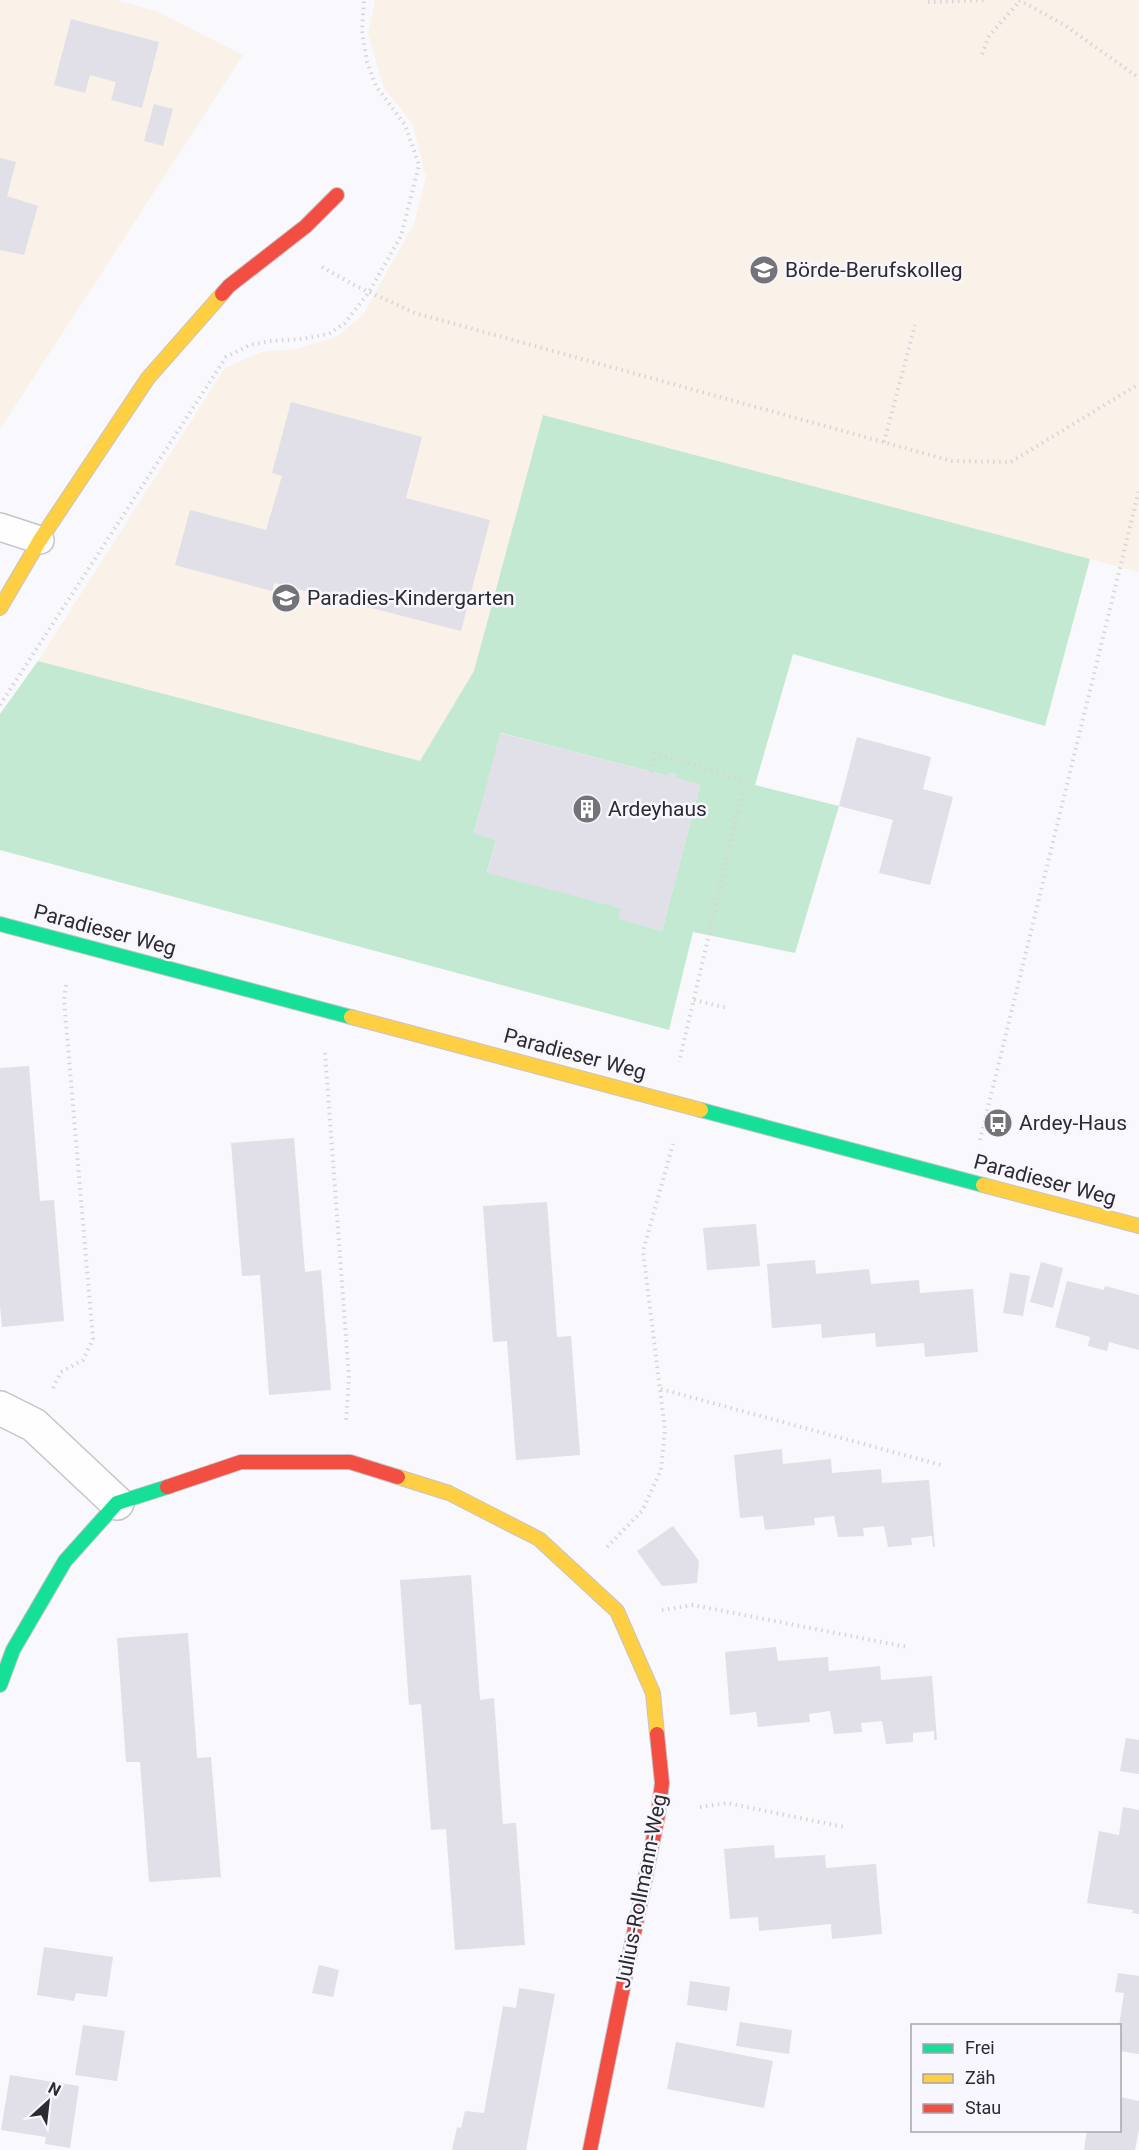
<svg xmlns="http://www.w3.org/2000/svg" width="1139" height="2150" viewBox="0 0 1139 2150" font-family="Roboto,sans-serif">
	<rect width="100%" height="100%" fill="#f9f8fc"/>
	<g fill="#faf1e8">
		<path d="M0,0h115l41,11 87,44 -243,374z"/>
		<path d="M375,0h764v572l-596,-156 -69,255 -54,91 -382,-101 187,-293 36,-16 34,-3 41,-12 27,-22 51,-91 12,-47 -14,-54 -28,-35 -16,-54z"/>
	</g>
	<path fill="#c4e9d2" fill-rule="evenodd" d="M543,415l547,144 -45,167 -252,-72 -38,131 84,21 -44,147 -102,-21 -24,98 -669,-180v-136l38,-53 382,100 54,-90zM501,733l167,43 2,-3 6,1v4l24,7 -38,146 -43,-12 2,-11 -134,-36 9,-32 -22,-7z"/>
	<g fill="#e1dfe7">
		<path d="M71,19l88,23 -17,66 -31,-8 5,-18 -26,-7 -5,18 -31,-8z"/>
		<path d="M154,104l19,5 -10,37 -19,-5z"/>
		<path d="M0,158l16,4 -9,34 31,10 -14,49 -24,-5z"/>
		<path d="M291,402l131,35 -16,61 84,22 -29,111 -187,-48 -2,8 -97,-26 15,-55 76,20 16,-54 -10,-3z"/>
		<path d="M500,733l168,43 1,-4 8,3 -1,3 24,7 -38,146 -44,-12 3,-11 -134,-35 9,-33 -22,-6z"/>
		<path d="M857,737l74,20 -8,32 30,8 -23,88 -51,-12 14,-53 -54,-14z"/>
		<path d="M29,1066l11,135 14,-1 10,121 -62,6 -2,-21v-238z"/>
		<path d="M294,1138l11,134 16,-2 10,120 -62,5 -9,-120 -18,1 -11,-133z"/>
		<path d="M547,1202l10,135 14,-1 9,119 -64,5 -9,-119 -14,1 -10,-136z"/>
		<path d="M756,1224l4,42 -53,4 -4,-42z"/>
		<path d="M815,1260l1,14 53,-5 2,15 48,-4 1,13 53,-4 5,63 -53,5 -1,-14 -48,4 -1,-14 -53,5 -1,-14 -49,4 -5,-64z"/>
		<path d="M1041,1262l22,6 -10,40 -23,-6z"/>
		<path d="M1010,1273l20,3 -7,40 -20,-3z"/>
		<path d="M1067,1281l37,9 1,-4 34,9v55l-30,-8 -2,9 -19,-5 2,-9 -35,-10z"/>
		<path d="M782,1449l1,15 48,-5 1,14 49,-4 1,14 47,-3 6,67h-2l-1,-11 -21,2 1,7 -24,2 -4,-21 -21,2 1,8 -26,1 -4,-21 -20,2 1,7 -50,5 -2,-14 -23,2 -6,-63z"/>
		<path d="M673,1526l26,35 -2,22 -35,3 -25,-35z"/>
		<path d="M471,1575l9,125 14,-2 9,126 13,-1 9,122 -70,5 -9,-121 -15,1 -10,-126 -12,1 -9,-125z"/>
		<path d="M188,1633l9,125 14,-1 10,120 -72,5 -9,-120h-14l-9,-124z"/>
		<path d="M776,1647l2,14 50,-4 1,14 51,-5 1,14 51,-4 5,64h-3v-9l-21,2v9l-27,2 -4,-23 -21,2 1,9 -28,2 -4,-23 -21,3 1,8 -52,5 -2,-15 -26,3 -5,-63z"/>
		<path d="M1126,1738l13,2v34l-19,-3z"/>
		<path d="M1123,1807l16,3v104l-7,-1 1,-3 -46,-7 12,-72 20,4z"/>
		<path d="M774,1845l1,13 50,-3 1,13 50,-4 6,70 -50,5 -1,-15 -72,7 -1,-14 -28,2 -6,-70z"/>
		<path d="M44,1947l69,10 -6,40 -31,-4 -2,8 -37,-6z"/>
		<path d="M319,1965l20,5 -6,27 -21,-4z"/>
		<path d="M1118,1973l21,3v78l-19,-3 -1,-25 5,-33 -9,-1z"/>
		<path d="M690,1981l40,6 -3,24 -40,-6z"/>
		<path d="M519,1988l36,6 -29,156h-74l5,-23 4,1 4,-17 19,2 19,-107 13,2z"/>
		<path d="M740,2022l52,8 -3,24 -53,-8z"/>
		<path d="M83,2025l42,6 -8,50 -42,-6z"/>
		<path d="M676,2042l97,19 -9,47 -97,-19z"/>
		<path d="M10,2075l69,11 -9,62 -25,-4 1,-7 -45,-7z"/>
		<path d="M1120,2097l19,4v28l-4,21h-51l3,-20h33z"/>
	</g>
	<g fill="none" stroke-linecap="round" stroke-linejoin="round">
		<g stroke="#c5c4c9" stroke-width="30">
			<path id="lane" d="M0,527l40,13"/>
		</g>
		<g stroke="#c5c4c9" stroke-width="36">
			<path id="street" d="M0,1408l34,17 83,78"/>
		</g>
		<g stroke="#c5c4c9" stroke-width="16">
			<g id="fast">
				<path d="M0,924l351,93"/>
				<path d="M701,1110l282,75"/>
				<path d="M0,1685l13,-35 52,-89 52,-58 50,-16"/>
			</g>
		</g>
		<g stroke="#c5c4c9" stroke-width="16">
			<g id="slow">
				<path d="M0,608l40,-68 108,-162 74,-84"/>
				<path d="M351,1017l350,93"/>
				<path d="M983,1185l156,41"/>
				<path d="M398,1477l51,16 90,46 78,72 36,82 4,41"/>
			</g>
		</g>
		<g stroke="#c5c4c9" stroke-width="16">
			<g id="jam">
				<path d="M222,294l7,-8 77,-60 31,-31"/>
				<path d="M167,1487l74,-25h109l48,15"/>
				<path d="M590,2150l68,-335 4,-32 -5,-49"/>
			</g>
		</g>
		<g stroke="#d6d6d8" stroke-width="4" stroke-dasharray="1.5 4.5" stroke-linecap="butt">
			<path d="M1019,0l44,24 76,54"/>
			<path d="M928,2l59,-2"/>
			<path d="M982,54l7,-18 31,-35"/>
			<path d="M322,267l34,19 59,27 537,148 59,1 128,-78"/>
			<path d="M884,442l31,-117"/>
			<path d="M0,705l226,-348 24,-12 21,-4 31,-2 27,-5 16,-11 24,-31 32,-56 18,-71 -14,-40 -29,-39 -9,-24 -5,-31 2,-31"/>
			<path d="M651,772l4,-19 90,28 -66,281"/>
			<path d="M694,1000l33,8"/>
			<path d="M325,1053l24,325 -3,44"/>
			<path d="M980,1140l159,-650"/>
			<path d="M53,1388l8,-16 22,-12 10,-21 -29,-339 2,-15"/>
			<path d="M661,1389l280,76"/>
			<path d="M607,1547l35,-36 19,-41 4,-40 -22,-179 30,-107"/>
			<path d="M662,1610l31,-5 214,42"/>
			<path d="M700,1807l27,-4 117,24"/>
		</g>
		<use href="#lane" stroke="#fefeff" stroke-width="27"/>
		<use href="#street" stroke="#fefeff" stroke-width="33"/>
		<use href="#fast" stroke="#16e098" stroke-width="14"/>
		<use href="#slow" stroke="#ffcf43" stroke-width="14"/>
		<use href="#jam" stroke="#f24e42" stroke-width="14"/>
	</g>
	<defs>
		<g id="school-disc" transform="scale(1.5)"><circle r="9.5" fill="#747377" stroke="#f8f6fe"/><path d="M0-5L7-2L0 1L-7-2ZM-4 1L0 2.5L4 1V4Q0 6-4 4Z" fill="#fff"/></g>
		<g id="building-disc" transform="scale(1.5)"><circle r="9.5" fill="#747377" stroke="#f8f6fe"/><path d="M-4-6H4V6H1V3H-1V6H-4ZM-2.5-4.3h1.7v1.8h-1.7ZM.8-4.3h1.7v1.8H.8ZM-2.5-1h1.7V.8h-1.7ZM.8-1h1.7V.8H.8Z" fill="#fff"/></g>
		<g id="bus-disc" transform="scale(1.5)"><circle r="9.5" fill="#747377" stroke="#f8f6fe"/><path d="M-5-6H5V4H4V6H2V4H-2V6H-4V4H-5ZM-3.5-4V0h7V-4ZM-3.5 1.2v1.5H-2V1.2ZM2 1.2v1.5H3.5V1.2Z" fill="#fff"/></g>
	</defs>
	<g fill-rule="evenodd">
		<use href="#school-disc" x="764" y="270"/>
		<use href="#school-disc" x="286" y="598"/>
		<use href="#building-disc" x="587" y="809"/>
		<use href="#bus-disc" x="998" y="1123"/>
	</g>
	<g text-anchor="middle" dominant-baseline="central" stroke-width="5" stroke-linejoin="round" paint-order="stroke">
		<g font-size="21" fill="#2d2b30" stroke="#f8f6fe" text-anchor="start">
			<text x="785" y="270">Börde-Berufskolleg</text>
			<text x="307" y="598">Paradies-Kindergarten</text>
			<text x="608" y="809">Ardeyhaus</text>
			<text x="1019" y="1123">Ardey-Haus</text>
		</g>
		<g font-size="21" fill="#2d2b30" stroke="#f8f6fe">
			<text transform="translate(105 930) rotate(15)">Paradieser Weg</text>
			<text transform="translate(575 1054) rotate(15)">Paradieser Weg</text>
			<text transform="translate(1045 1180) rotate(15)">Paradieser Weg</text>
			<text transform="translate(641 1891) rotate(-79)">Julius-Rollmann-Weg</text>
		</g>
	</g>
	<rect x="911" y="2024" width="210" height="108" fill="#f8f6fe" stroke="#a7a5ac" stroke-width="1.5"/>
	<rect x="923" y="2044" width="30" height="9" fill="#16e098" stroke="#a7a5ac" stroke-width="1.5"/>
	<text x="965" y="2054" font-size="18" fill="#2d2b30">Frei</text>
	<rect x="923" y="2074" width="30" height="9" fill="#ffcf43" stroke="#a7a5ac" stroke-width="1.5"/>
	<text x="965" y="2084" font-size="18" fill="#2d2b30">Zäh</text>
	<rect x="923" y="2104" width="30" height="9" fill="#f24e42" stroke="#a7a5ac" stroke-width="1.5"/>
	<text x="965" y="2114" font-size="18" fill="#2d2b30">Stau</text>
	<g transform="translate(48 2102) rotate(27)" stroke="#f8f6fe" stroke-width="4.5" paint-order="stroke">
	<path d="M0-4.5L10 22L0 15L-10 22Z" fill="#2d2b30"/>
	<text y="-9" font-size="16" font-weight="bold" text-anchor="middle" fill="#2d2b30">N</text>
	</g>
</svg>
